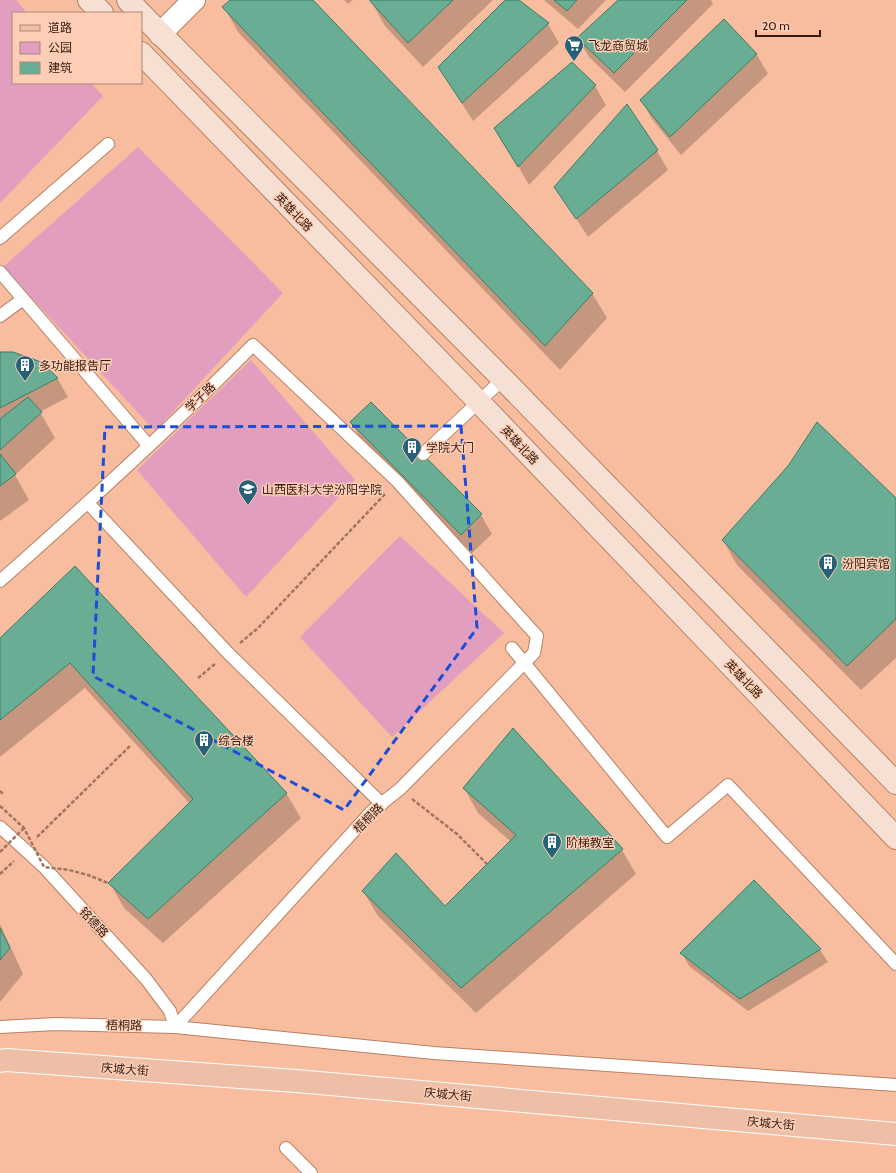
<svg xmlns="http://www.w3.org/2000/svg" width="896" height="1173" viewBox="0 0 896 1173" font-family="Cabin,'Noto Sans SC',sans-serif">
	<rect width="100%" height="100%" fill="#f8bd9f"/>
	<g fill="#e19ebf">
		<path d="M0,0h16l11,13h-14v70h78l12,13 -103,107z"/>
		<path d="M138,147l145,146 -128,138 -152,-164z"/>
		<path d="M251,360l104,120 -109,117 -109,-127z"/>
		<path d="M400,536l104,97 -112,104 -92,-100z"/>
	</g>
	<g fill="#0003">
		<path d="M232,0h79l281,293 15,25 -47,52 -322,-338 -14,-25z"/>
		<path d="M344,0h9l-5,4z"/>
		<path d="M372,0h121l-70,67 -38,-41 -14,-25z"/>
		<path d="M506,0h11l31,24 11,19 -86,78 -34,-54z"/>
		<path d="M544,0h62l-28,29z"/>
		<path d="M620,0h91l2,4 -88,88 -36,-35 -11,-19z"/>
		<path d="M724,21l33,34 11,19 -87,81 -29,-36 -11,-19z"/>
		<path d="M572,63l23,23 11,19 -77,80 -22,-38z"/>
		<path d="M626,105l31,46 11,19 -80,67 -32,-50z"/>
		<path d="M0,353l57,25 11,19 -28,15 15,26 -40,37 14,25 -29,21z"/>
		<path d="M351,422l130,93 11,19 -20,19 -110,-112z"/>
		<path d="M788,466l108,34v158l-35,32 -124,-125 -14,-25z"/>
		<path d="M75,567l211,226 15,25 -138,125 -39,-35 -14,-25 80,-79 -105,-116 -85,69v-117z"/>
		<path d="M464,788l158,62 14,24 -160,139 -98,-97 -15,-25 82,16 66,-65 -33,-29z"/>
		<path d="M754,881l66,69 8,12 -80,49 -59,-45 -7,-13z"/>
		<path d="M0,924l23,50 -23,28z"/>
	</g>
	<g fill="#69ad94" stroke="#397e66">
		<path d="M230,0h83l280,293 -48,53 -323,-339z"/>
		<path d="M370,0h83l-45,43 -38,-42z"/>
		<path d="M505,0h14l30,23 -87,80 -24,-36z"/>
		<path d="M554,0h23l-10,11z"/>
		<path d="M618,0h69l-73,73 -37,-35z"/>
		<path d="M724,19l33,35 -87,83 -30,-37z"/>
		<path d="M572,62l24,23 -78,82 -24,-39z"/>
		<path d="M627,104l31,46 -82,69 -22,-32z"/>
		<path d="M0,352h13l28,10 17,16 -58,30z"/>
		<path d="M28,397l14,15 -42,38v-31z"/>
		<path d="M371,402l111,112 -21,21 -111,-113z"/>
		<path d="M817,422l79,76v121l-49,47 -125,-126 66,-74z"/>
		<path d="M0,454l16,20 -16,12z"/>
		<path d="M75,566l212,227 -139,126 -40,-36 85,-84 -123,-136 -70,57v-82z"/>
		<path d="M513,728l110,121 -162,139 -99,-97 34,-38 49,53 71,-71 -53,-47z"/>
		<path d="M754,880l67,69 -81,50 -60,-46z"/>
		<path d="M0,928l10,20 -10,12z"/>
	</g>
	<g fill="none" stroke-linecap="round" stroke-linejoin="round">
		<g stroke="#b78063" stroke-width="14">
			<g id="lane">
				<path d="M0,238l108,-94"/>
				<path d="M0,272l149,174"/>
				<path d="M0,316l23,-17"/>
				<path d="M423,454l80,-75"/>
				<path d="M88,503l140,150 154,151"/>
				<path d="M0,581c86,-76 172,-154 253,-236l144,136 140,155 -3,17 -134,136 -28,22 -197,216 -119,-3 -56,3"/>
				<path d="M512,648l155,189 61,-52 168,179"/>
				<path d="M0,827l44,40 102,112 24,32 5,16 259,26 462,32"/>
				<path d="M286,1148l25,25"/>
			</g>
		</g>
		<g stroke="#b78063" stroke-width="24">
			<path id="street" d="M160,34l34,-34"/>
		</g>
		<g stroke="#b78063" stroke-width="24">
			<g id="secondary">
				<path d="M89,0l13,13"/>
				<path d="M128,0l12,13"/>
				<path d="M141,14l362,365 393,404"/>
				<path d="M141,53l337,348 418,437"/>
			</g>
		</g>
		<g stroke="#fff" stroke-width="24">
			<path id="primary" d="M0,1061l6,-1 290,21 600,53"/>
		</g>
		<g stroke="#a07560" stroke-width="2.5" stroke-dasharray="4 2" stroke-linecap="butt">
			<path d="M240,643l18,-15 128,-135"/>
			<path d="M198,678l17,-14"/>
			<path d="M0,791l2,2h-2"/>
			<path d="M412,799l45,35 30,30"/>
			<path d="M37,837l94,-92"/>
			<path d="M0,874l14,-13"/>
		</g>
		<use href="#lane" stroke="#fff" stroke-width="12"/>
		<use href="#street" stroke="#fff" stroke-width="22"/>
		<use href="#secondary" stroke="#f6dfd3" stroke-width="22"/>
		<use href="#primary" stroke="#edbfa7" stroke-width="22"/>
		<g stroke="#a07560" stroke-width="2.5" stroke-dasharray="4 2" stroke-linecap="butt">
			<path d="M0,806l24,22 20,39 25,3 19,5 20,8"/>
			<path d="M0,852l24,-24"/>
		</g>
	</g>
	<path fill="none" stroke="#1d4ed8" stroke-width="3" stroke-dasharray="8 5" stroke-linejoin="round" d="M461,426l16,202 -133,182 -251,-134 12,-249z"/>
	<defs>
		<g id="supermarket-pin" transform="scale(1)"><path d="M0 17L-7.5 6A9.5 9.5 0 1 1 7.5 6Z" fill="#256179" stroke="#fecdb5"/><path d="M-6-5.5h2.5l.6 2H6L4.5 2H-2.5L-4.4-4H-6ZM-1.5 3.2a1.3 1.3 0 1 0 .1 0ZM3 3.2a1.3 1.3 0 1 0 .1 0Z" fill="#fff"/></g>
		<g id="building-pin" transform="scale(1)"><path d="M0 17L-7.5 6A9.5 9.5 0 1 1 7.5 6Z" fill="#256179" stroke="#fecdb5"/><path d="M-4-6H4V6H1V3H-1V6H-4ZM-2.5-4.3h1.7v1.8h-1.7ZM.8-4.3h1.7v1.8H.8ZM-2.5-1h1.7V.8h-1.7ZM.8-1h1.7V.8H.8Z" fill="#fff"/></g>
		<g id="university-pin" transform="scale(1)"><path d="M0 17L-7.5 6A9.5 9.5 0 1 1 7.5 6Z" fill="#256179" stroke="#fecdb5"/><path d="M0-5L7-2L0 1L-7-2ZM-4 1L0 2.5L4 1V4Q0 6-4 4Z" fill="#fff"/></g>
	</defs>
	<g fill-rule="evenodd">
		<use href="#supermarket-pin" x="574" y="45"/>
		<use href="#building-pin" x="25" y="365"/>
		<use href="#building-pin" x="412" y="447"/>
		<use href="#university-pin" x="248" y="489"/>
		<use href="#building-pin" x="828" y="563"/>
		<use href="#building-pin" x="204" y="740"/>
		<use href="#building-pin" x="552" y="842"/>
	</g>
	<g text-anchor="middle" dominant-baseline="central" stroke-width="3" stroke-linejoin="round" paint-order="stroke">
		<g font-size="12" fill="#331d12" stroke="#fecdb5" text-anchor="start">
			<text x="588" y="45">飞龙商贸城</text>
			<text x="39" y="365">多功能报告厅</text>
			<text x="426" y="447">学院大门</text>
			<text x="262" y="489">山西医科大学汾阳学院</text>
			<text x="842" y="563">汾阳宾馆</text>
			<text x="218" y="740">综合楼</text>
			<text x="566" y="842">阶梯教室</text>
		</g>
		<g font-size="12" fill="#331d12" stroke="#fecdb5">
			<text transform="translate(294 212) rotate(46)">英雄北路</text>
			<text transform="translate(200 397) rotate(-44)">学子路</text>
			<text transform="translate(520 445) rotate(46)">英雄北路</text>
			<text transform="translate(744 679) rotate(46)">英雄北路</text>
			<text transform="translate(368 818) rotate(-45)">梧桐路</text>
			<text transform="translate(94 922) rotate(47)">铭德路</text>
			<text transform="translate(124 1025) rotate(1)">梧桐路</text>
			<text transform="translate(125 1069) rotate(4)">庆城大街</text>
			<text transform="translate(448 1094) rotate(5)">庆城大街</text>
			<text transform="translate(771 1123) rotate(5)">庆城大街</text>
		</g>
	</g>
	<rect x="12" y="12" width="130" height="72" fill="#fecdb5" stroke="#ad8774"/>
	<rect x="20" y="25" width="20" height="6" fill="#edbfa7" stroke="#ad8774"/>
	<text x="48" y="32" font-size="12" fill="#331d12">道路</text>
	<rect x="20" y="42" width="20" height="12" fill="#e19ebf" stroke="#ad8774"/>
	<text x="48" y="52" font-size="12" fill="#331d12">公园</text>
	<rect x="20" y="62" width="20" height="12" fill="#69ad94" stroke="#ad8774"/>
	<text x="48" y="72" font-size="12" fill="#331d12">建筑</text>
	<path d="M756 30v6h64v-6" fill="none" stroke="#331d12" stroke-width="2"/>
	<text x="762" y="30" font-size="12" fill="#331d12" stroke="#fecdb5" stroke-width="3" paint-order="stroke">20 m</text>
</svg>
